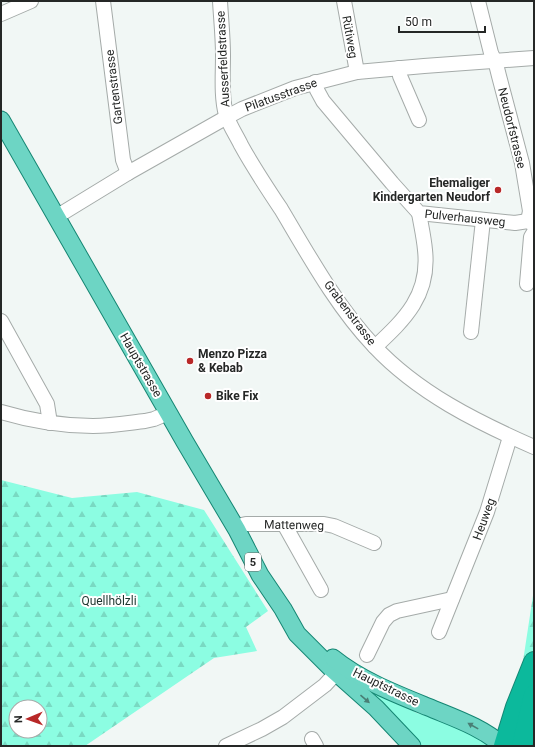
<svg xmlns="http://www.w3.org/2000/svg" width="535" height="747" viewBox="0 0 535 747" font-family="Roboto,sans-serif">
	<defs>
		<pattern id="forest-firs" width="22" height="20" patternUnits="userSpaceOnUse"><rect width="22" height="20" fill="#8cfde2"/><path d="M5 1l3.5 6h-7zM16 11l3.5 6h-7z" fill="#79d9c2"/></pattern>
	</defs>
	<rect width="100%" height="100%" fill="#f1f7f5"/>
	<path fill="#8cfde2" d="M363,687l11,4 43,22 35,9 40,24h-71l-19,-22z"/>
	<g fill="url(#forest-firs)" fill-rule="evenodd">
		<path d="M1,480l71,18 65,-6 67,18 64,101 -22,16 11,24 -43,7 -129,88h-84zM16,707h24v24h-24z"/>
		<path d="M534,589v157h-30l12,-39z"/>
	</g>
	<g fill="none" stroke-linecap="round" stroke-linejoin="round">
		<g stroke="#a5aba9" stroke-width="16">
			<g id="minor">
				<path d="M103,1l20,159 5,13"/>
				<path d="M220,1c1,18 3,36 3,54 0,20 -2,41 3,60 4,11 10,20 15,30 12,22 26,43 40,64 28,47 56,98 93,137 44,47 103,76 160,101"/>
				<path d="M344,1l13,71"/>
				<path d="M478,1l13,52 5,11 3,12 23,87 8,48 -2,10"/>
				<path d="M1,14l30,-13"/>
				<path d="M399,68l1,8 19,44"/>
				<path d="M315,82l2,8 6,11 69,82 27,30 96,10 13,-2 6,4"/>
				<path d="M56,217l72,-44 99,-56 15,-8 53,-21 62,-16 67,-6 110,-8"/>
				<path d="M527,284l4,-47 3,-5"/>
				<path d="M1,321l46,83 3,19"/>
				<path d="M471,332l12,-112"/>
				<path d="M375,347c30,-28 55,-52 50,-97 -1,-12 -4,-25 -6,-37"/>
				<path d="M1,412c30,9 60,14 92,14 17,0 35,-3 52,-5l9,-2 14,-6"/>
				<path d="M284,524l37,66"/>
				<path d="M237,530l5,-5 4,-1h78l10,2 40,17"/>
				<path d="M439,632l48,-120 23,-75"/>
				<path d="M367,655l16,-33 6,-7 8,-4 55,-12"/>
				<path d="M312,739l4,7"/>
				<path d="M226,746l36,-17 21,-12 42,-32 11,-12"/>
			</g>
		</g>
		<g stroke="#158673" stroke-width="19">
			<g id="major">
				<path d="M1,120l184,322 52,88 23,45 23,34 14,25 34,34 45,40 36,38"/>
				<path d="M333,658c27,22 63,36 95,49 26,11 54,20 75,39"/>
			</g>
		</g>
		<g stroke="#158673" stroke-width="22">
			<g id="highway">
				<path d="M504,746l12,-39 18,-45"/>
				<path d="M522,746l12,-51"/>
			</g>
		</g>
		<use href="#minor" stroke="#fff" stroke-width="14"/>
		<use href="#major" stroke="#6dd5c4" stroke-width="17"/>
		<use href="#highway" stroke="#0cb99c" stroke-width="20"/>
	</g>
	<defs><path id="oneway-solid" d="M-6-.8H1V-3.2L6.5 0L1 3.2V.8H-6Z"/></defs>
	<g fill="#497e75">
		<use href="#oneway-solid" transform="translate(365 699) rotate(41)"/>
		<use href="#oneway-solid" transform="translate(473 726) rotate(-151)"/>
	</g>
	<g fill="#b82828" stroke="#fff" stroke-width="1.5">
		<circle cx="498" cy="190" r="4"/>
		<circle cx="190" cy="361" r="4"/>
		<circle cx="208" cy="396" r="4"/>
	</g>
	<g text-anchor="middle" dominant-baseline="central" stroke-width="4" stroke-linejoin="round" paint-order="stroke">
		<rect fill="#fff" stroke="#666867" stroke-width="1" x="245" y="553" width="16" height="18" rx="3"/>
		<g font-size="11" font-weight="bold" fill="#252726">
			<text x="253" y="562">5</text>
		</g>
		<g font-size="12" fill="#252726" stroke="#fff">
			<text transform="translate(350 37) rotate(80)">Rütiweg</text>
			<text transform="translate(223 59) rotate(-93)">Ausserfeldstrasse</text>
			<text transform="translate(114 87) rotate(-97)">Gartenstrasse</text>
			<text transform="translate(281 95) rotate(-20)">Pilatusstrasse</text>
			<text transform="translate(512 128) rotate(76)">Neudorfstrasse</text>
			<text transform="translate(465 218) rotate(6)">Pulverhausweg</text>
			<text transform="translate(350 313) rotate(53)">Grabenstrasse</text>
			<text transform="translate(141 365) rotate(60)">Hauptstrasse</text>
			<text transform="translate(484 519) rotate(-70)">Heuweg</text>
			<text transform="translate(294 525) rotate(1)">Mattenweg</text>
			<text transform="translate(386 687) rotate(26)">Hauptstrasse</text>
		</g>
		<g font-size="12" font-weight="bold" fill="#252726" stroke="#fff" text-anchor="start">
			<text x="490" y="183" text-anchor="end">Ehemaliger<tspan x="490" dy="14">Kindergarten Neudorf</tspan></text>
			<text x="198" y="354">Menzo Pizza<tspan x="198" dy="14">&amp; Kebab</tspan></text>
			<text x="216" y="396">Bike Fix</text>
		</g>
		<g font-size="12" fill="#1e352f" stroke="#fff">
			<text x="109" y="601">Quellhölzli</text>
		</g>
	</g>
	<rect width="535" height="747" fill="none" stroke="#252726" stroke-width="4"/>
	<g transform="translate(28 719) rotate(268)"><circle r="19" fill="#ffffff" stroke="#a8a9a8"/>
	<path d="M0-3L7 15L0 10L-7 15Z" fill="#b82828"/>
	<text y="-6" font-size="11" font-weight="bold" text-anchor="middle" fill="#252726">N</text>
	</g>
	<path d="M399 26v6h86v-6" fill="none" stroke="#252726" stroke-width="2"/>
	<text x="405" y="26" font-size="12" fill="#252726" stroke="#ffffff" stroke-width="3" paint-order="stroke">50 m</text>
</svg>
